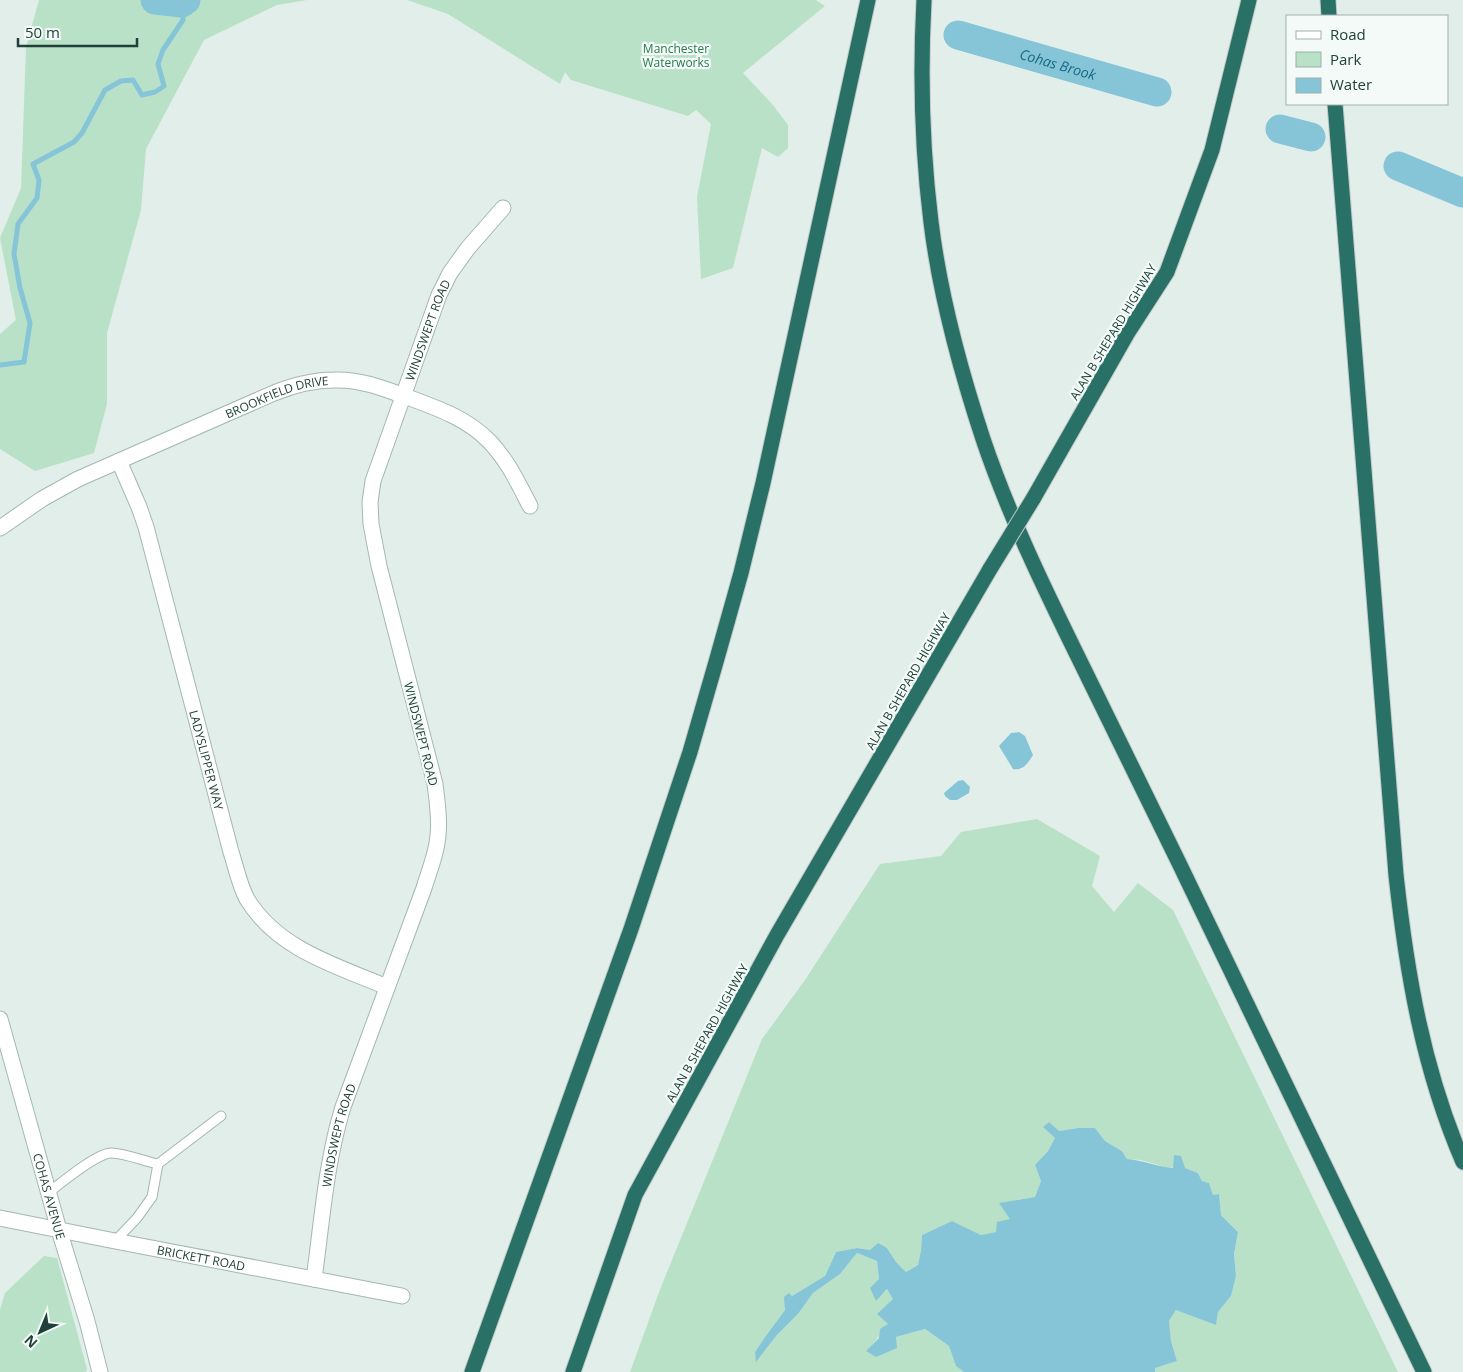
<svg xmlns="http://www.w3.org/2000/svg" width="1463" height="1372" viewBox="0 0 1463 1372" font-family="'Open Sans',sans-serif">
	<rect width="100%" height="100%" fill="#e2eee9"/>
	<g fill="#b9e1c7">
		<path d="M39,0h268l-30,5 -73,35 -58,109 -5,61 -34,123v71l-13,49 -59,18 -35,-22v-115l16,-14 -16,-82 21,-50 5,-141z"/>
		<path d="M407,0h409l9,6 -82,67 30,32 15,20v23l-10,9 -16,-9 -29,120 -32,11 -4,-82 14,-73 -15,-14 -8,6 -117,-36 -6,-8 -5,12 -112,-70z"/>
		<path d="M1037,819l63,37 -8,30 22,26 24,-29 35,27 225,462h-243l-1,-4 23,-7 -6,-20 -2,-20 7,-11 40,14 2,-12 13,-16 5,-20 -2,-22 4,-22 -17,-17 -2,-21 -6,1 -4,-12 -7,-2 -4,-8 -13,-5 -20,-1 -24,-7 -14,-1 -5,-8 -17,-10 -10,-13h-17l-19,3 -11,20 -13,14 6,16 -6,16 -35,6 11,16 -14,13 -16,3 -29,-14 -30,14 -1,15 -3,15 -12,7 -10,-10 -9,-14 -17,2 -13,-2 -21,4 -11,24 -33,20 -7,14 -20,27 -10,15 2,9 20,-26 21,-21 15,-21 27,-19 17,-21 20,8 2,18 -4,22 13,-12 6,10 -16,15 10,10 -21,28 29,-15 29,-8 24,17 7,19 8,7h-334l31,-85 101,-248 43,-59 75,-116 61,-8 20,-24z"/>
		<path d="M44,1256l13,2 30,111 -1,3h-86v-62l5,-17z"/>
	</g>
	<g fill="#86c5d7">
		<path d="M1019,732l6,4 8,19c-5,8 -10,16 -20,14l-14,-23 12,-13z"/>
		<path d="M963,780l7,7 -1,6 -12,7h-7l-5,-4 -1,-3 14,-12z"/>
		<path d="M1049,1122l10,9 19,-3h17l10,13 17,10 5,8c16,1 30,8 46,9l1,-13 7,1 4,12 13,5 4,8 7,2 4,12 6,-1 2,21 17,17 -4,22 2,22 -5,20 -13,16 -2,13 -40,-15 -7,11 2,20 6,20 -22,7v4h-191l-8,-6 -7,-20 -24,-17 -29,8 1,11 -21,9 -10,-6 13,-13 1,-9 8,-5 -11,-10 16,-15 -6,-10 -11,12 -6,-13 9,-9 -2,-18 -20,-8 -17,21 -27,19 -15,21 -21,21 -21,27 -1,-10 10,-15 20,-27 -1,-13 5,-4 3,3 33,-20 11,-24 21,-4 13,2 8,-7 9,5 9,14 10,10 12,-7 3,-15 1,-15 30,-14 29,14 15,-3 1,-10 13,-3 -11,-16 36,-6 6,-16 -6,-16 13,-14 7,-13 -12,-11z"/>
	</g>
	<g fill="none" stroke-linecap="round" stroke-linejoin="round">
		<path stroke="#86c5d7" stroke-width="5" d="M0,365l24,-3 6,-39 -10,-35 -6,-34 4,-30 19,-26 2,-18 -6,-16 41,-22 8,-9 23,-43 16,-9 12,-1 9,15 13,-3 9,-6 -6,-22 5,-14 20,-30 -1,-17"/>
		<g stroke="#86c5d7" stroke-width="29">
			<path d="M155,0l27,3 4,-3"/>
			<path id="s1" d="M958,35l199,57"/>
			<path d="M1280,129l31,8"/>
			<path d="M1398,166l65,27"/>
		</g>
		<g stroke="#a4b7b1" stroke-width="11">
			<g id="lane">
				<path d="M48,1193c13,-10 50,-41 64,-40 16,1 31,8 46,11l63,-48"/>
				<path d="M115,1241l22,-23 15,-21 6,-33"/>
			</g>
		</g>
		<g stroke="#a4b7b1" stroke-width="17">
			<g id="street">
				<path id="s2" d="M119,461l20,46 7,20 85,325c5,15 8,32 16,47 30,50 90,67 140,88"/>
				<path id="s3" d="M0,528l42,-29 36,-20 196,-86c20,-8 39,-13 60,-13 26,-1 49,8 73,17 30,11 60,21 83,45 18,19 28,41 40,64"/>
				<path id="s4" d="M0,1218l115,23 287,55"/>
				<path id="s5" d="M314,1279c8,-58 12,-117 29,-172l81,-219c5,-17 13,-35 14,-53 2,-17 -1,-34 -3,-51l-56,-218 -8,-42 -1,-22 3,-21 66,-186 11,-22 18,-25 35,-40"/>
			</g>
		</g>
		<g stroke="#a0bab3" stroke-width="17">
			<g id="secondary">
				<path id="s6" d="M0,1019l59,211 28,91 13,51"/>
			</g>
		</g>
		<g stroke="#c1cac8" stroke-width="17">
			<g id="highway">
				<path d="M924,0c-4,74 -2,149 7,222 9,74 29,147 52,217 26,77 62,151 98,224 33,67 66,134 98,200 83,169 164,339 245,509"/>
				<path d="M1328,0l1,16"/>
				<path d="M1335,104l61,771c11,100 27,194 67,287"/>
				<path d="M1033,499l94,-165 40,-62 45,-122 37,-150"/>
				<path d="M472,1372l159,-443 59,-177 26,-90 25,-89 22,-90 105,-483"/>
				<path d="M573,1372l62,-177 142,-260 213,-366"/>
			</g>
		</g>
		<use href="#lane" stroke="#fff" stroke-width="9"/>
		<use href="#street" stroke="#fff" stroke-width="15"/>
		<use href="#secondary" stroke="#fff" stroke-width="15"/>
		<use href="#highway" stroke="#297066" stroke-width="15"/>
		<g stroke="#c1cac8" stroke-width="17" stroke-linecap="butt">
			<path id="highway-bridge" d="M990,569l43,-70"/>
		</g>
		<use href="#highway-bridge" stroke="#297066" stroke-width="15"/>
	</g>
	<g text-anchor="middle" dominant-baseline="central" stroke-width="4.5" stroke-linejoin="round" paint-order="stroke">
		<g font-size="12" fill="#277b4d" stroke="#f3faf7">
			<text x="676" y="48">Manchester<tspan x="676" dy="14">Waterworks</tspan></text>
		</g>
		<g font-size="12" fill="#20413a" stroke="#f3faf7">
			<text stroke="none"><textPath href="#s5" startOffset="986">WINDSWEPT ROAD</textPath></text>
			<text transform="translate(1113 332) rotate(-59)">ALAN B SHEPARD HIGHWAY</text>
			<text stroke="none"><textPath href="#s3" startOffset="308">BROOKFIELD DRIVE</textPath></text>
			<text transform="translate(908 681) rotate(-60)">ALAN B SHEPARD HIGHWAY</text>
			<text transform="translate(421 734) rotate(76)">WINDSWEPT ROAD</text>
			<text stroke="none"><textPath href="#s2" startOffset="312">LADYSLIPPER WAY</textPath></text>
			<text transform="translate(707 1033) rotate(-61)">ALAN B SHEPARD HIGHWAY</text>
			<text stroke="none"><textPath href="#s5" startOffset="146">WINDSWEPT ROAD</textPath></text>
			<text stroke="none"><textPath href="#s6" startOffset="184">COHAS AVENUE</textPath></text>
			<text stroke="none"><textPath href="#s4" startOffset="205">BRICKETT ROAD</textPath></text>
		</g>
		<g font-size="14" font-style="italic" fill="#156982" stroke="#f3faf7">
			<text stroke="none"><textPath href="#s1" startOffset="104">Cohas Brook</textPath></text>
		</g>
	</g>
	<rect x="1286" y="15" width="162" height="90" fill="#f3faf7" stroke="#9fb0ab"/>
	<rect x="1296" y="31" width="25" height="8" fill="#ffffff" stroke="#9fb0ab"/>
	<text x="1330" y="40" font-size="15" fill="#20413a">Road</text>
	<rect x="1296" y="52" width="25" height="15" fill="#b9e1c7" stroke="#9fb0ab"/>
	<text x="1330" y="65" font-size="15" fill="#20413a">Park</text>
	<rect x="1296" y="78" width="25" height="15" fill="#86c5d7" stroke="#9fb0ab"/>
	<text x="1330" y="90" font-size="15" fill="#20413a">Water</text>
	<g transform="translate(40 1332) rotate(224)" stroke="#f3faf7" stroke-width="4" paint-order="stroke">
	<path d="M0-4L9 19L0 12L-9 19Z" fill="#20413a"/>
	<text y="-8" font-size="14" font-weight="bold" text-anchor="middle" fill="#20413a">N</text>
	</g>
	<path d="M18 38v8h119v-8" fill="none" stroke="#20413a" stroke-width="2.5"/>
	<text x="25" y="38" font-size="15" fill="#20413a" stroke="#f3faf7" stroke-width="4" paint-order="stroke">50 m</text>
</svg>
